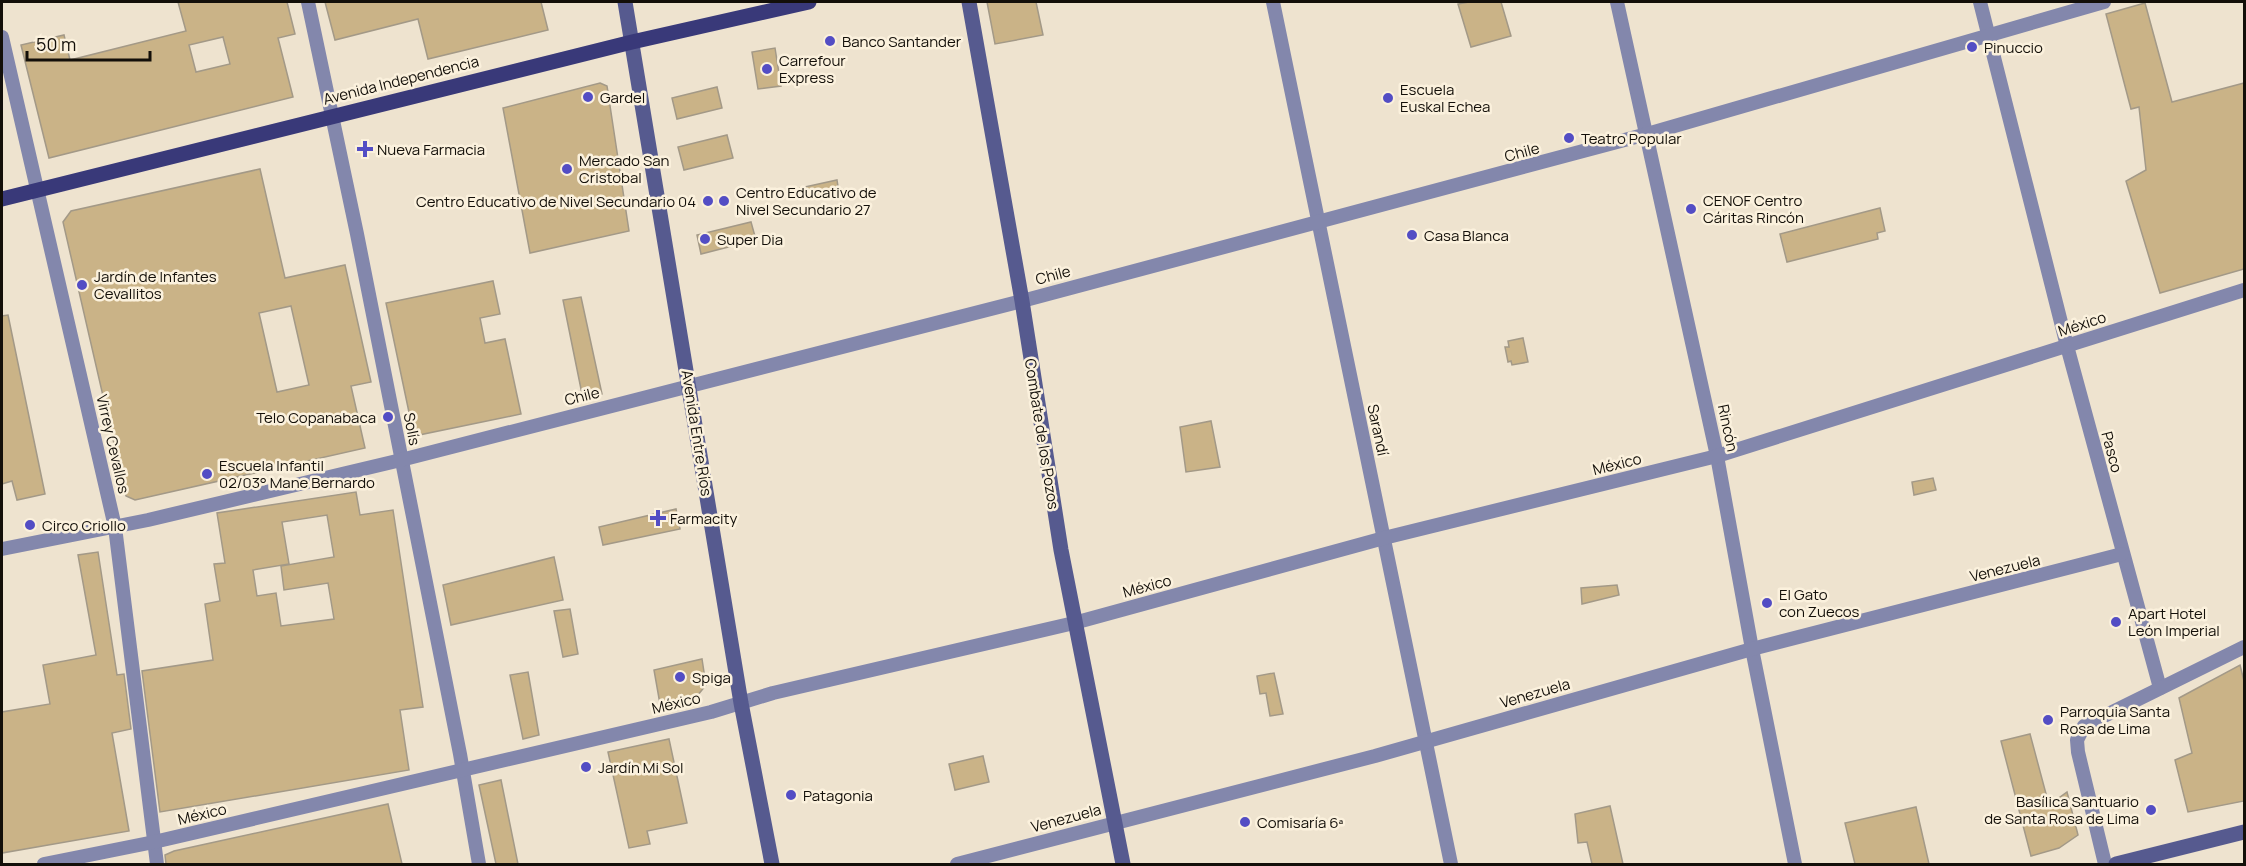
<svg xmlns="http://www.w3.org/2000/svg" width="2246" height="866" viewBox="0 0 2246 866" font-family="Manrope,sans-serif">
	<rect width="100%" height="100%" fill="#eee3cf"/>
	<g fill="#cab387" stroke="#a39987" stroke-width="1.5" fill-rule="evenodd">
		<path d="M178,2h109l8,32 -17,4 15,59 -244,61 -28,-113 43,-10 6,25 116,-29zM223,37l7,27 -34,8 -7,-27z"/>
		<path d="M325,2h216l7,28 -120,29 -10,-40 -83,21z"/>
		<path d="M987,2h49l7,33 -48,9z"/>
		<path d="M1469,2h32l10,34 -40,11 -13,-43z"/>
		<path d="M2145,3l27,99 72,-19v186l-84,24 -34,-112 20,-11 -7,-63 -8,2 -25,-95z"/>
		<path d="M775,48l6,38 -23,3 -6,-37z"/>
		<path d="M600,83l7,3 22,145 -99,22 -27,-145z"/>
		<path d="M717,87l5,21 -45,11 -5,-21z"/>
		<path d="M727,135l6,23 -49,12 -6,-23z"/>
		<path d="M260,169l25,109 60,-13 26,117 -20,4 14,62 -230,52 -9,-4 -63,-274 8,-11zM291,306l18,79 -32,7 -18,-79z"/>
		<path d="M837,180l2,13 -37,6 -2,-11z"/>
		<path d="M1880,208l5,23 -8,2 1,6 -91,23 -7,-28z"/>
		<path d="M751,222l5,18 -55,14 -4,-19z"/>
		<path d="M493,281l7,33 -20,4 5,25 20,-4 16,75 -107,22 -28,-133z"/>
		<path d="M581,297l21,97 -19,5 -20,-99z"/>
		<path d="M8,315l37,179 -28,6 -5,-19 -10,3v-168z"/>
		<path d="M1523,338l5,24 -16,3 -1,-4 -3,1 -3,-15h4l-1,-6z"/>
		<path d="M1211,421l9,46 -34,5 -6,-45z"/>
		<path d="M1933,478l3,12 -22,5 -2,-13z"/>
		<path d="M356,492l4,23 33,-5 30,197 -23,3 9,60 -249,42 -18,-141 71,-11 -8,-56 15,-3 -6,-37 11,-1 -8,-50zM327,515l7,42 -53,9 3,24 44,-7 6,36 -53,7 -5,-33 -19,3 -4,-26 36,-6 -7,-42z"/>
		<path d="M676,509l4,20 -77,16 -4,-18z"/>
		<path d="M98,552l19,123 7,-1 7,55 -19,4 17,98 -127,22v-141l48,-8 -7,-39 53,-10 -18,-100z"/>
		<path d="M554,557l9,43 -112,25 -8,-40z"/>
		<path d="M1617,585l2,10 -37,9 -1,-16z"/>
		<path d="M570,609l8,45 -15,3 -9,-46z"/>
		<path d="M702,659l4,26 -9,11 -37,8 -6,-34z"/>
		<path d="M2240,665l4,16v120l-56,11 -13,-52 17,-7 -13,-55z"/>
		<path d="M528,672l11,63 -16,4 -13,-64z"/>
		<path d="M1274,673l9,41 -13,2 -4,-23 -6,1 -3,-18z"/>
		<path d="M2030,734l19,71 18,-13 11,43 -19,13 -28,8 -30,-115z"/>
		<path d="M669,739l18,84 -40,8 3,13 -21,4 -21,-96z"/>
		<path d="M983,756l6,26 -34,8 -6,-26z"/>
		<path d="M501,780l17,84h-22l-17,-79z"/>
		<path d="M388,804l14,60h-236l-1,-9 9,-4z"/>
		<path d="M1610,806l13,58h-31l-5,-22 -9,1 -3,-29z"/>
		<path d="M1916,807l13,57h-74l-10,-41z"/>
	</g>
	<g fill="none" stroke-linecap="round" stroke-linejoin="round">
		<g stroke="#8387ac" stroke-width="14">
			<path d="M308,2l49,232 103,520 19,110"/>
			<path d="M1273,2l178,862"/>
			<path d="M1617,2l100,454 35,193 43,215"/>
			<path d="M1980,2l87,344 93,342"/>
			<path d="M2,37l113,490 42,337"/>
			<path d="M2,549l146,-29 253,-60 621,-159 625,-167 457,-132"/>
			<path d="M44,864l110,-22 557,-130 62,-19 301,-70 310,-85 333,-82 527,-166"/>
			<path d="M957,864l418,-108 377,-107 370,-95"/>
			<path d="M2105,864l-27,-112 -1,-12 7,-14 160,-79"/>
		</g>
		<g stroke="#565a8f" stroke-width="15">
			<path d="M625,2l116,701 31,161"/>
			<path d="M969,2l53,299 39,249 62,314"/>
			<path d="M2116,864l128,-32"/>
		</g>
		<path stroke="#393979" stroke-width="15" d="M2,199l630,-157 177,-40"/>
	</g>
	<g fill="#534dc4" stroke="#fbf1dd" stroke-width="2">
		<circle cx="830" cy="41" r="6"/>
		<circle cx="1972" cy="47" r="6"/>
		<circle cx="767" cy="69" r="6"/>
		<circle cx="588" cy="97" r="6"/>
		<circle cx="1388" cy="98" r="6"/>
		<circle cx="1569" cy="138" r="6"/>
		<path d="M362 140h6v6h6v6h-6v6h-6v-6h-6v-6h6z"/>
		<circle cx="567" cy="169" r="6"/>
		<circle cx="708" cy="201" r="6"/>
		<circle cx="724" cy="201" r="6"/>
		<circle cx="1691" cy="209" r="6"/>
		<circle cx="1412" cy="235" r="6"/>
		<circle cx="705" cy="239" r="6"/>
		<circle cx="82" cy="285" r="6"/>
		<circle cx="388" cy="417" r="6"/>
		<circle cx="207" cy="474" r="6"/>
		<path d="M655 509h6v6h6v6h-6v6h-6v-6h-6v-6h6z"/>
		<circle cx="30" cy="525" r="6"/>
		<circle cx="1767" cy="603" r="6"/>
		<circle cx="2116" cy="622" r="6"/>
		<circle cx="680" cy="677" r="6"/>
		<circle cx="2048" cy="720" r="6"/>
		<circle cx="586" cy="767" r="6"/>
		<circle cx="791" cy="795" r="6"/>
		<circle cx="2151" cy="810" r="6"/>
		<circle cx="1245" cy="822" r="6"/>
	</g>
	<g text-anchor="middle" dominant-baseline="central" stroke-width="5" stroke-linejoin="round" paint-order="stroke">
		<g font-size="15" fill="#130f09" stroke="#fbf1dd" text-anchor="start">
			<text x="842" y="41">Banco Santander</text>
			<text x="1984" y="47">Pinuccio</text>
			<text x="779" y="60">Carrefour<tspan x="779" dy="17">Express</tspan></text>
			<text x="1400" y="89">Escuela<tspan x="1400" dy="17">Euskal Echea</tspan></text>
			<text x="600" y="97">Gardel</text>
			<text x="1581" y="138">Teatro Popular</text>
			<text x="377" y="149">Nueva Farmacia</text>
			<text x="579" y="160">Mercado San<tspan x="579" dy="17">Cristobal</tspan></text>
			<text x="736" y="192">Centro Educativo de<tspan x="736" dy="17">Nivel Secundario 27</tspan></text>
			<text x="1703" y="200">CENOF Centro<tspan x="1703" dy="17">Cáritas Rincón</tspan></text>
			<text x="696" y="201" text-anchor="end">Centro Educativo de Nivel Secundario 04</text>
			<text x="1424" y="235">Casa Blanca</text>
			<text x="717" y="239">Super Dia</text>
			<text x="94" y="276">Jardín de Infantes<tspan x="94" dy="17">Cevallitos</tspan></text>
			<text x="376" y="417" text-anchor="end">Telo Copanabaca</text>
			<text x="219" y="465">Escuela Infantil<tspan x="219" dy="17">02/03° Mane Bernardo</tspan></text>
			<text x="670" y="518">Farmacity</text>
			<text x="42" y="525">Circo Criollo</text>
			<text x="1779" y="594">El Gato<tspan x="1779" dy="17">con Zuecos</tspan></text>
			<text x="2128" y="613">Apart Hotel<tspan x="2128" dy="17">León Imperial</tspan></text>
			<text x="692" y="677">Spiga</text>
			<text x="2060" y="711">Parroquia Santa<tspan x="2060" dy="17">Rosa de Lima</tspan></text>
			<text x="598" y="767">Jardín Mi Sol</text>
			<text x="803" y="795">Patagonia</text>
			<text x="2139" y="801" text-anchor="end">Basílica Santuario<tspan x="2139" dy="17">de Santa Rosa de Lima</tspan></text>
			<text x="1257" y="822">Comisaría 6ª</text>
		</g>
		<g font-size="15" fill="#130f09" stroke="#fbf1dd">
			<text transform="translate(401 80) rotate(-14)">Avenida Independencia</text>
			<text transform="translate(1522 152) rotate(-15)">Chile</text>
			<text transform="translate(1053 275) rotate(-15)">Chile</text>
			<text transform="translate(2082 324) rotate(-18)">México</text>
			<text transform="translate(582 396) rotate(-14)">Chile</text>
			<text transform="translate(1728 428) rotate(78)">Rincón</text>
			<text transform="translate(412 429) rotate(79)">Solís</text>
			<text transform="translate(1378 430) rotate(78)">Sarandí</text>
			<text transform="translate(697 433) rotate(81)">Avenida Entre Ríos</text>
			<text transform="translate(1042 434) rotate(81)">Combate de los Pozos</text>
			<text transform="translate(113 444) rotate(77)">Virrey Cevallos</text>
			<text transform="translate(2112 452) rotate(75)">Pasco</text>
			<text transform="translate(1617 464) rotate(-14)">México</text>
			<text transform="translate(2005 568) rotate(-14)">Venezuela</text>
			<text transform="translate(1147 586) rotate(-15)">México</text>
			<text transform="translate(1535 693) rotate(-16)">Venezuela</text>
			<text transform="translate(676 703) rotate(-13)">México</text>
			<text transform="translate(202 814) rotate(-13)">México</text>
			<text transform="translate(1066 818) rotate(-15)">Venezuela</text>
		</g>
	</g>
	<rect width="2246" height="866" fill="none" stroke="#130f09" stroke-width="6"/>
	<path d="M27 51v9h123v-9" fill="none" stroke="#130f09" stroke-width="3"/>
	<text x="36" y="51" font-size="18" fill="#130f09" stroke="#fbf1dd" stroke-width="4.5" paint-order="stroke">50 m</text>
</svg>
